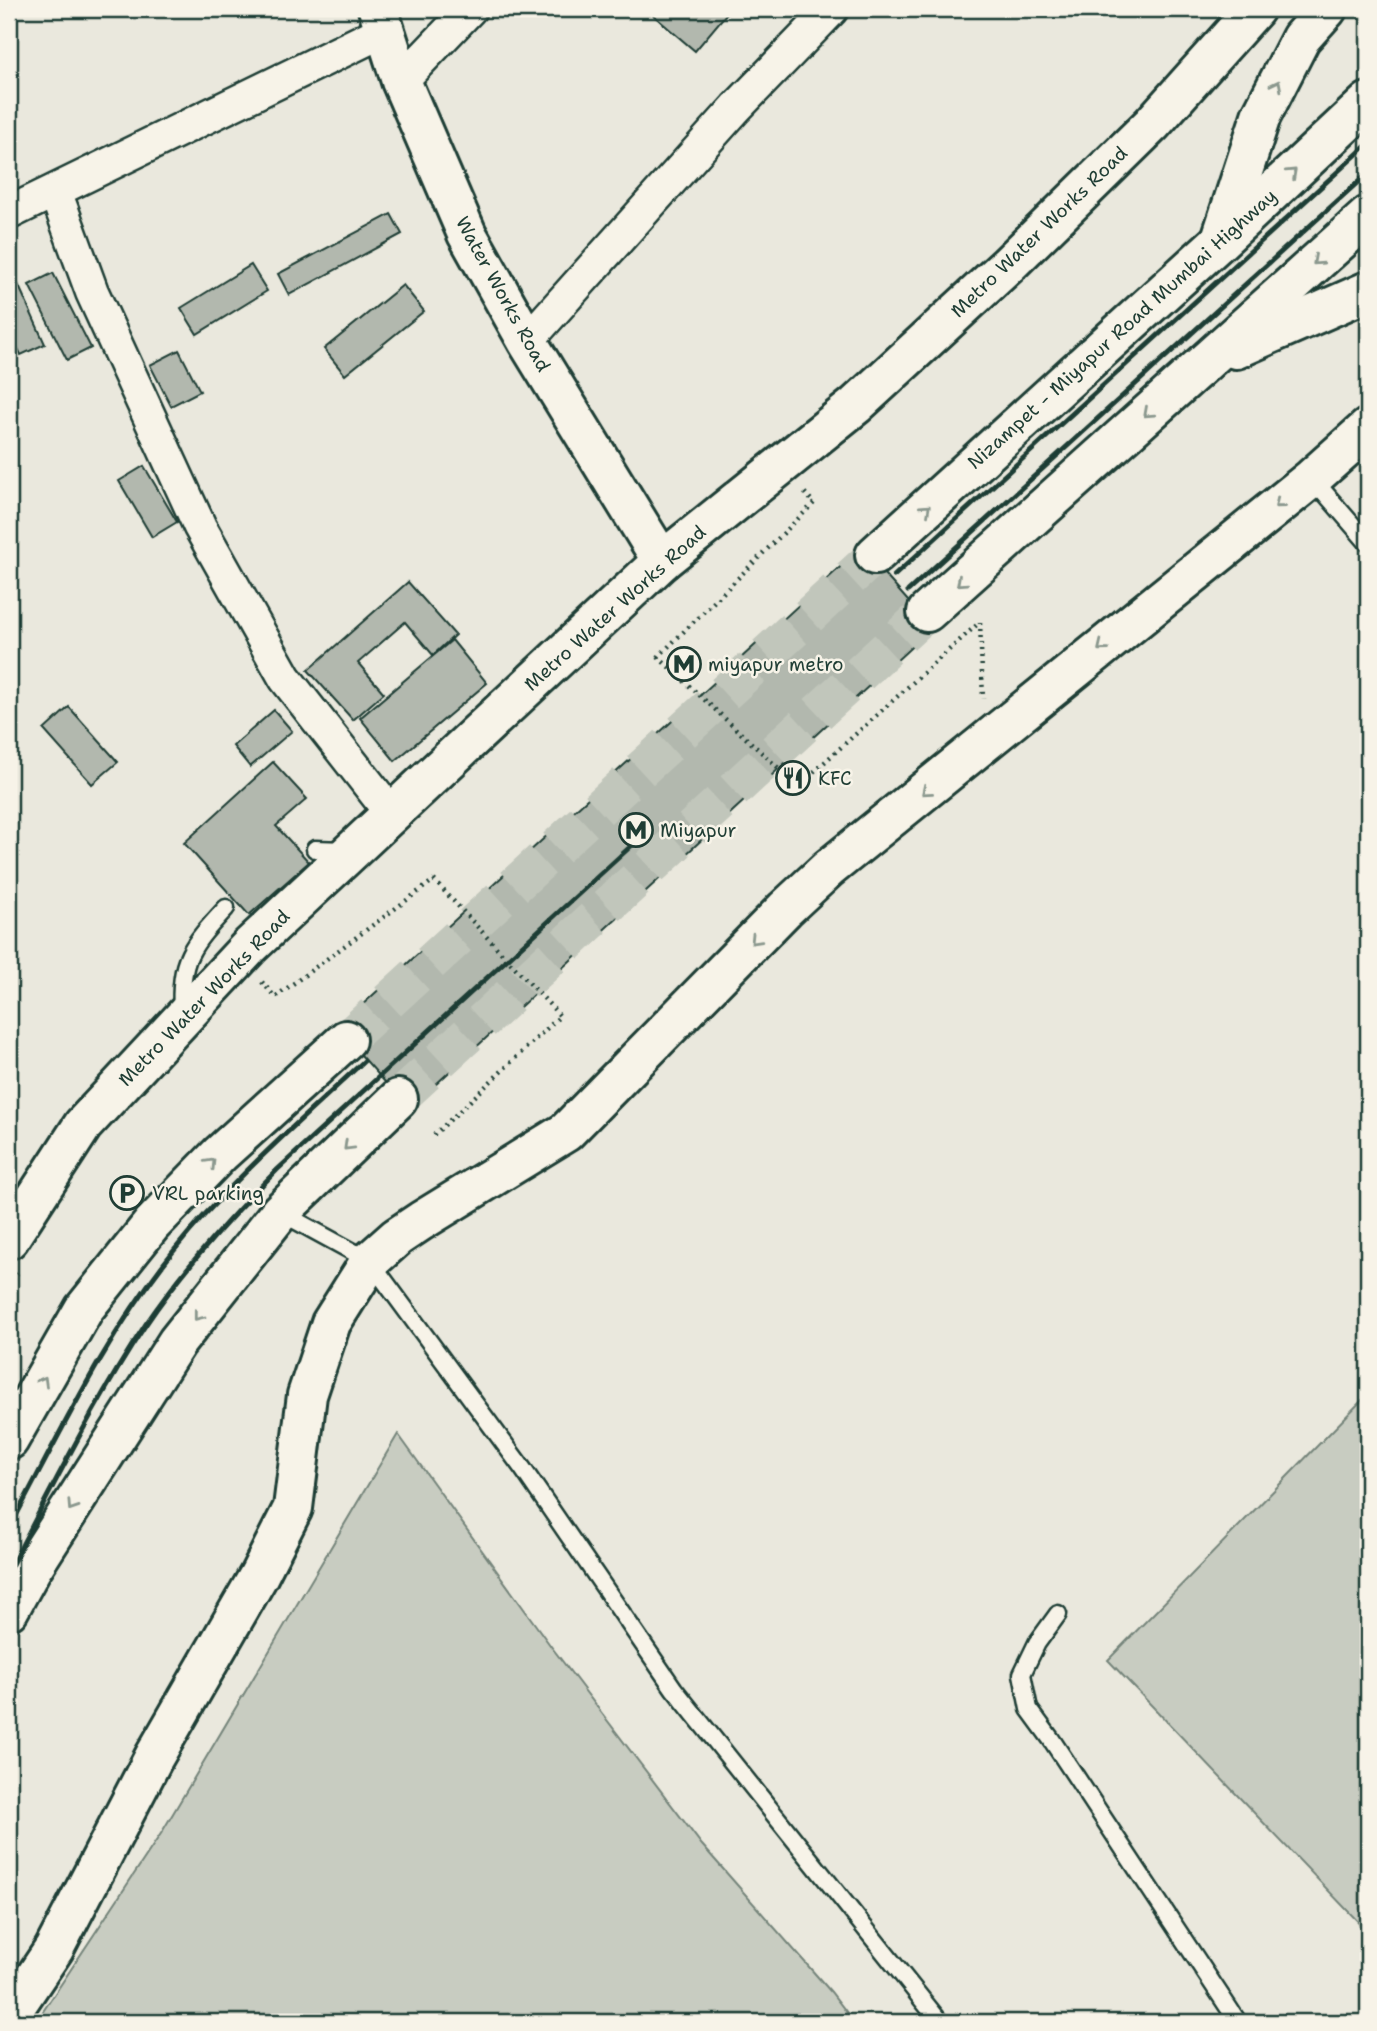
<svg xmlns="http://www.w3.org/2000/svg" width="1377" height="2031" viewBox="0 0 1377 2031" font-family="'Shantell Sans',sans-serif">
	<rect width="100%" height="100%" fill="#eae8dd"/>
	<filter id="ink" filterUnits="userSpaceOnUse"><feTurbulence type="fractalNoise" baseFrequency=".0143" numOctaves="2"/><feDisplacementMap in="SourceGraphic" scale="14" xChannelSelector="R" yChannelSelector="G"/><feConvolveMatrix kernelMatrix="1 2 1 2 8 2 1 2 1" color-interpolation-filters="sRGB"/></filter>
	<g filter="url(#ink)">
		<g fill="#c8ccc1" stroke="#74847a" stroke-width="2">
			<path d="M1368,1394v538l-260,-272z"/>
			<path d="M398,1434l152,211 152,200 129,147 23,30h-818l126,-190z"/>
		</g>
		<g fill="#b2b8ae" stroke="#1f3d34" stroke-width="2">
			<path d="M646,9h76l5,4 -32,38z"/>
			<path d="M391,214l11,20 -113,61 -11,-21z"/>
			<path d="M251,265l16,26 -70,43 -16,-26z"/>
			<path d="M53,273l38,75 -24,12 -38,-75z"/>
			<path d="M18,284l27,60 -24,11 -12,-26v-41z"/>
			<path d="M403,285l21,26 -79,64 -21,-26z"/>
			<path d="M179,350l21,41 -29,15 -21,-41z"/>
			<path d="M144,466l33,56 -25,15 -33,-56z"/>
			<path d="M861,548l71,80 -523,481 -72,-81z"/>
			<path d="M408,582l47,53 -22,20 -28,-33 -47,41 26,30 -31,27 -45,-50z"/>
			<path d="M452,640l35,43 -92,78 -35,-43z"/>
			<path d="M69,707l49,55 -26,22 -48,-54z"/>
			<path d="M274,710l18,21 -42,36 -17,-21z"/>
			<path d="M273,762l34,37 -31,27 33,36 -60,53 -65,-72z"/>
		</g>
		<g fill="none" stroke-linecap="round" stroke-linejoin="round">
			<g stroke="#c1c6bb" stroke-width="38" stroke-dasharray="38 19" stroke-linecap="butt">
				<path d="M346,1040l529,-485"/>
				<path d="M398,1099l529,-487"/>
			</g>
			<g stroke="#1f3d34" stroke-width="21">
				<g id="service">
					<path d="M1312,478l56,65"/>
					<path d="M315,849l29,1"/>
					<path d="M182,1012c-3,-53 9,-66 44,-104"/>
					<path d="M280,1212l90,49 153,208 151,220 266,333"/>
					<path d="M1058,1614l-21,29 -15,31 7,35 22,30 187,283"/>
				</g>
			</g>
			<g stroke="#1f3d34" stroke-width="37">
				<g id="minor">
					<path d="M401,81l69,-72"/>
					<path d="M55,191l37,101 108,235 85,151 106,135"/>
					<path d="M9,213l376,-183"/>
					<path d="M527,341l209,-233 96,-99"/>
				</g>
			</g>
			<g stroke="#1f3d34" stroke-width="44">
				<g id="tertiary">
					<path d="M378,9l23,72 66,153 60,107 135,220"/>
					<path d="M9,1239l74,-114 167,-179 412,-385 194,-156 152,-140 144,-141 103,-115"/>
					<path d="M9,2016l45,-67 100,-192 105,-182 34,-67 14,-113 24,-72 39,-62 27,-24 24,-16 145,-89 219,-223 43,-40 484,-391 56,-50"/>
				</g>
			</g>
			<g stroke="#1f3d34" stroke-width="44">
				<g id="trunk">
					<path d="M1221,239l40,-123 40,-78 26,-29"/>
					<path d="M1236,349l132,-58"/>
					<path d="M875,555l345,-314 148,-139"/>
					<path d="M927,612l441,-396"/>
					<path d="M9,1440l75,-131 68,-85 68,-70 126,-114"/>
					<path d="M9,1610l22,-40 146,-228 103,-130 118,-113"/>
				</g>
			</g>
			<g stroke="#1f3d34" stroke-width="4.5" stroke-dasharray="2 5" stroke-linecap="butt">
				<path d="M980,622l3,77"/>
				<path d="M658,657l156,-154 -10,-11"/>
				<path d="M798,786l182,-164"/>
				<path d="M262,982l13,15 159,-117"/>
				<path d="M434,1135l126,-119"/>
				<path d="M9,1286l8,-13"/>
			</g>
			<use href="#service" stroke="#f7f3e8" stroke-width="16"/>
			<use href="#minor" stroke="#f7f3e8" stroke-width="32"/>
			<use href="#tertiary" stroke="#f7f3e8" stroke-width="38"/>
			<use href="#trunk" stroke="#f7f3e8" stroke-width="38"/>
			<g stroke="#1f3d34" stroke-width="5">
				<path d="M894,576l474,-432"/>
				<path d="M908,591l460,-418"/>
				<path d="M9,1529c50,-93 96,-192 163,-276 57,-71 126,-130 192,-192"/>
				<path d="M9,1570c44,-83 85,-168 137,-246 38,-56 83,-106 131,-154l365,-334"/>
			</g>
			<g stroke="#1f3d34" stroke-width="4.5" stroke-dasharray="2 5" stroke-linecap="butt">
				<path d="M658,657l140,129"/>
				<path d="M434,880l126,136"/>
			</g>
		</g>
		<defs><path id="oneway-chevron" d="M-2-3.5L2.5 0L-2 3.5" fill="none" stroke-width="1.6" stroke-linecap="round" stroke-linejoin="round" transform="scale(1.75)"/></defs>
		<g stroke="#8b988e">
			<use href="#oneway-chevron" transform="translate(1277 85) rotate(-63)"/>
			<use href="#oneway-chevron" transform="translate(1292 173) rotate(-43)"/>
			<use href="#oneway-chevron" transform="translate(1317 261) rotate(138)"/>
			<use href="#oneway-chevron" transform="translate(1148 413) rotate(138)"/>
			<use href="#oneway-chevron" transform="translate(1279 504) rotate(141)"/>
			<use href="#oneway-chevron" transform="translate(926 509) rotate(-42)"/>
			<use href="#oneway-chevron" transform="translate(961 582) rotate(138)"/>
			<use href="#oneway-chevron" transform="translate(1102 647) rotate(141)"/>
			<use href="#oneway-chevron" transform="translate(926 791) rotate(140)"/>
			<use href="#oneway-chevron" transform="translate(755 940) rotate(134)"/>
			<use href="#oneway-chevron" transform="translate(348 1146) rotate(136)"/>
			<use href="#oneway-chevron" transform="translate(211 1163) rotate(-46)"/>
			<use href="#oneway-chevron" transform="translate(198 1316) rotate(128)"/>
			<use href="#oneway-chevron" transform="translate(43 1381) rotate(-60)"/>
			<use href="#oneway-chevron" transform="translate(72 1506) rotate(123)"/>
		</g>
	</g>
	<defs>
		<g id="metro-ring" transform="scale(1.75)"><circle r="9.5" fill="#f7f3e8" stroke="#1f3d34" stroke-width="1.5"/><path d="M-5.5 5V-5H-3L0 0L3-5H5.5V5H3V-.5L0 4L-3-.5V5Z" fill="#1f3d34"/></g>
		<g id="restaurant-ring" transform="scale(1.75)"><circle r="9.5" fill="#f7f3e8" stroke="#1f3d34" stroke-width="1.5"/><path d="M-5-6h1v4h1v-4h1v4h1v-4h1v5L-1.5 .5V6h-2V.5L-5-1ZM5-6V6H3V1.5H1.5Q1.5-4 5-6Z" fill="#1f3d34"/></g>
		<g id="parking-ring" transform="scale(1.75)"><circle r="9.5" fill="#f7f3e8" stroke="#1f3d34" stroke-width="1.5"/><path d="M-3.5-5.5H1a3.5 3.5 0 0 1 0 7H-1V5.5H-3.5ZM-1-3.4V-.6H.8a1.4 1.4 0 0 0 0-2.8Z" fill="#1f3d34"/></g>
	</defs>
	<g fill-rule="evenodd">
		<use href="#metro-ring" x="684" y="664"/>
		<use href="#restaurant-ring" x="793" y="778"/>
		<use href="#metro-ring" x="636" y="830"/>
		<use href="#parking-ring" x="127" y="1193"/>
	</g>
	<g text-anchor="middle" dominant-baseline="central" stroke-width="5" stroke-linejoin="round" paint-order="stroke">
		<g font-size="19" fill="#1f3d34" stroke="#f7f3e8">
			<text transform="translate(1039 232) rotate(-44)">Metro Water Works Road</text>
			<text transform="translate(503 294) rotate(61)">Water Works Road</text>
			<text transform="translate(1122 329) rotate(-42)">Nizampet - Miyapur Road Mumbai Highway</text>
			<text transform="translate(615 608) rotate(-42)">Metro Water Works Road</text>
			<text transform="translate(204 998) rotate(-46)">Metro Water Works Road</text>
		</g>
		<g font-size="19" fill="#1f3d34" stroke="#f7f3e8" text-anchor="start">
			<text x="708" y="664">miyapur metro</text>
			<text x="818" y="778">KFC</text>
			<text x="660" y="830">Miyapur</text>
			<text x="152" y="1193">VRL parking</text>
		</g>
	</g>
	<rect width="1377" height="2031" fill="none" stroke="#f7f3e8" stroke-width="35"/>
	<rect x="18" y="18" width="1342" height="1996" fill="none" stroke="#1f3d34" stroke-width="2.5" filter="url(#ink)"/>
</svg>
